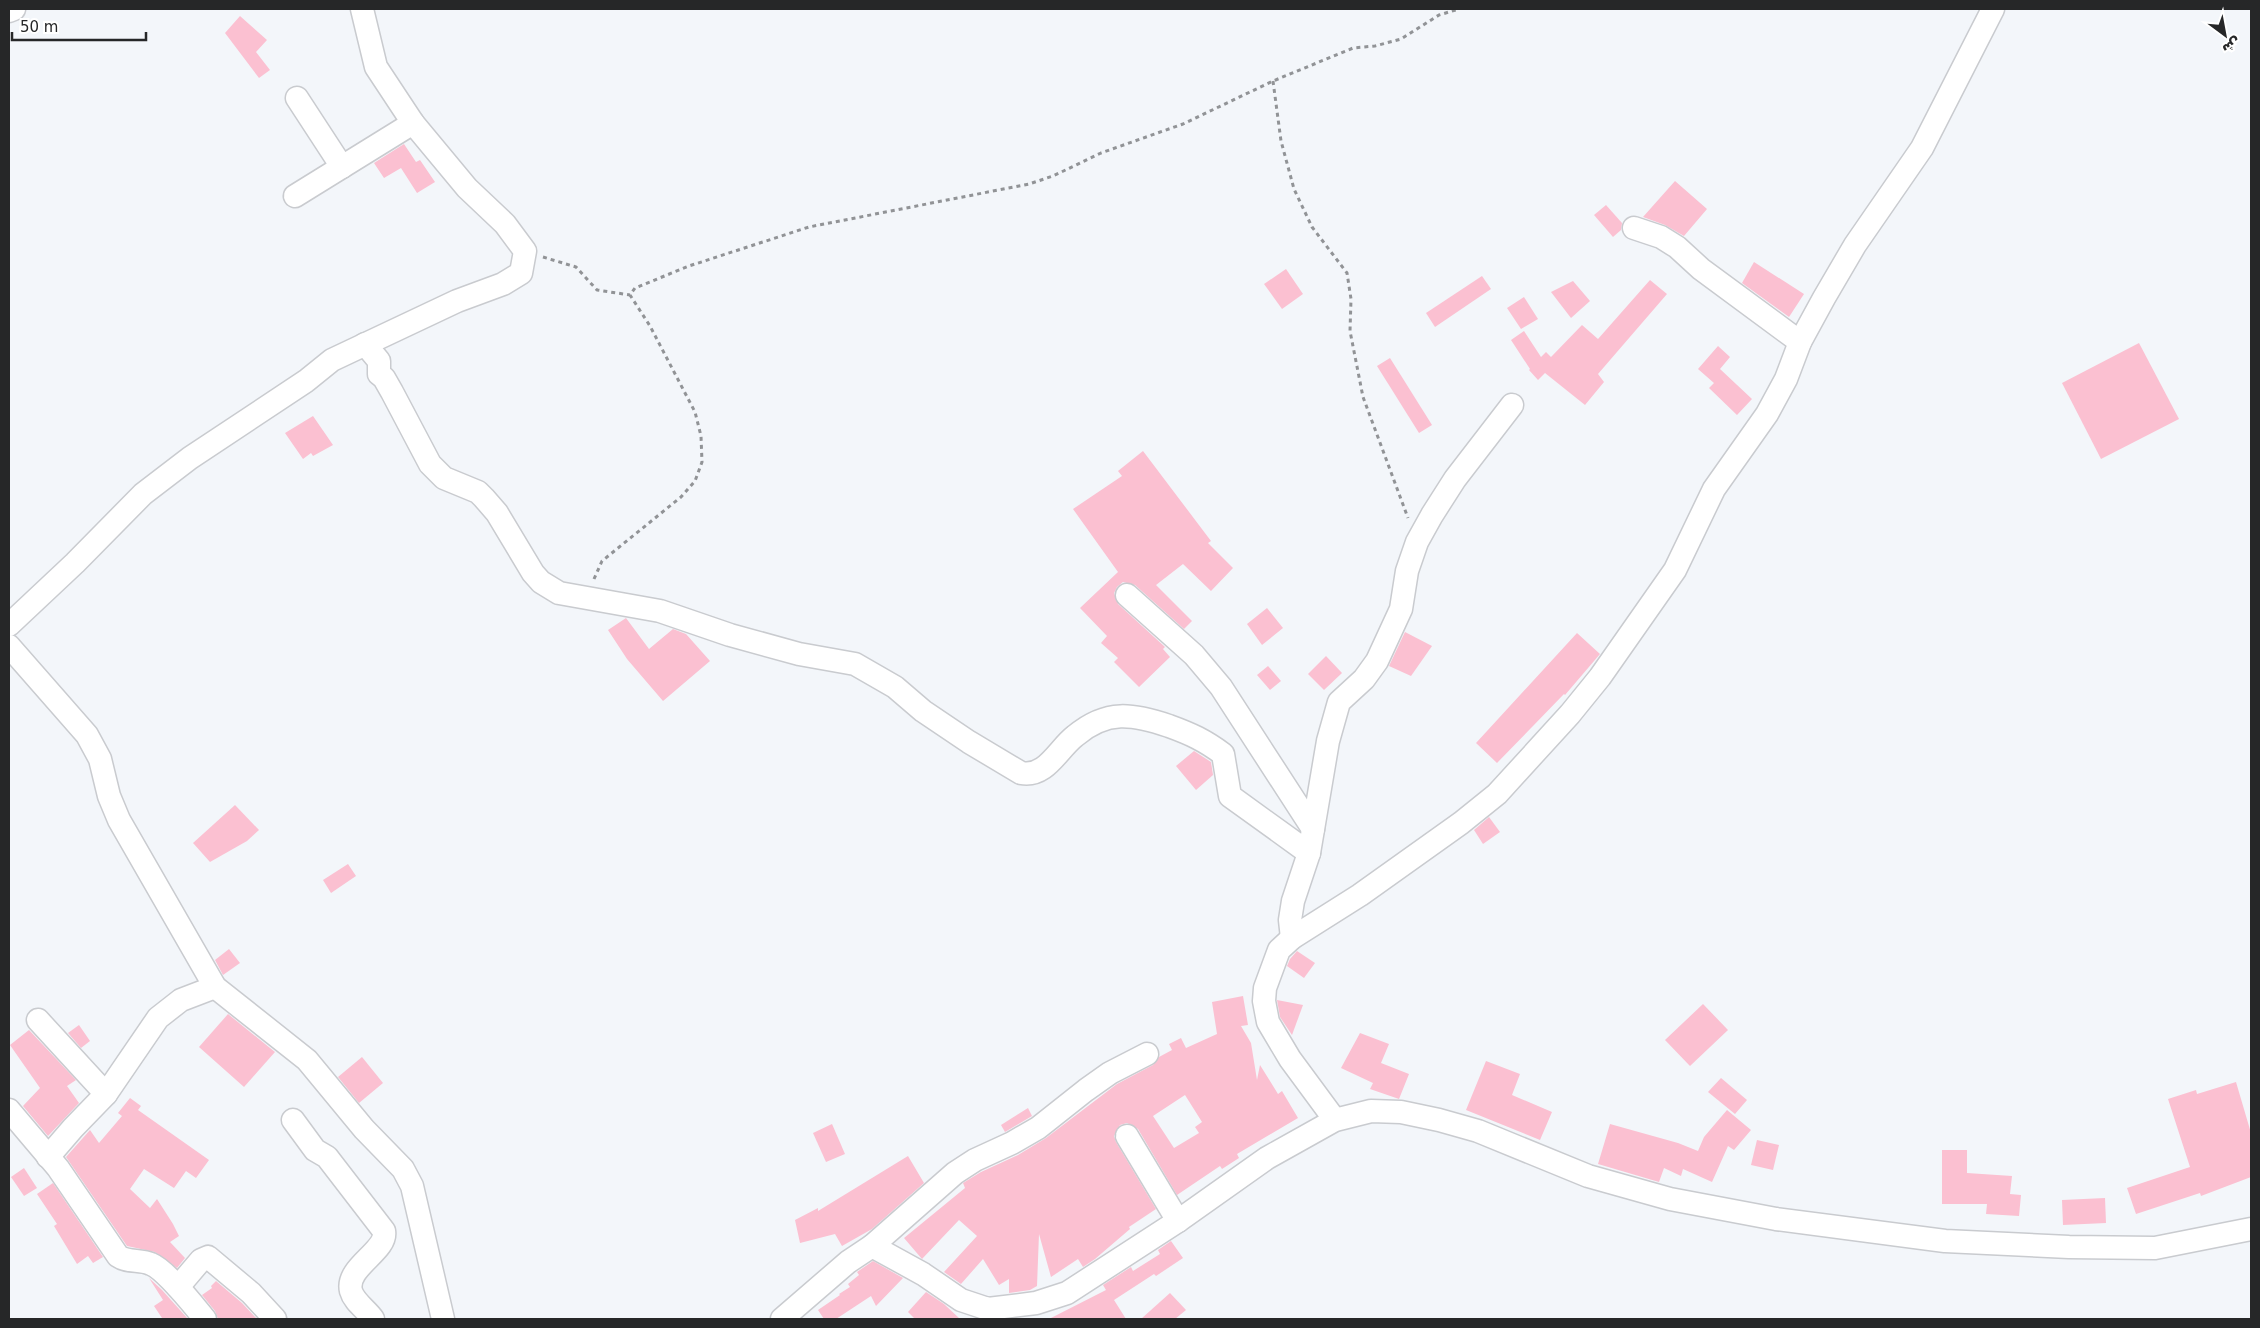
<svg xmlns="http://www.w3.org/2000/svg" width="2260" height="1328" viewBox="0 0 2260 1328" font-family="'DejaVu Sans',Vazirmatn,sans-serif">
	<rect width="100%" height="100%" fill="#f3f6fa"/>
	<g fill="#fbc0d1" fill-rule="evenodd">
		<path d="M240,16l27,24 -11,12 14,18 -11,8 -34,-45z"/>
		<path d="M404,144l12,18 4,-2 15,22 -18,11 -16,-25 -17,10 -10,-15z"/>
		<path d="M1675,181l32,28 -23,27 -19,-11 -22,-8z"/>
		<path d="M1606,205l16,18 -1,7 -8,7 -19,-22z"/>
		<path d="M1754,262l50,32 -15,23 -47,-34z"/>
		<path d="M1286,269l17,25 -21,15 -18,-25z"/>
		<path d="M1482,276l9,13 -56,38 -9,-14z"/>
		<path d="M1650,280l17,14 -69,80 6,8 -19,23 -40,-32 -7,7 -9,-10 1,-1 -19,-29 13,-9 17,26 5,-5 5,5 31,-32 16,14z"/>
		<path d="M1573,281l17,20 -19,17 -20,-26z"/>
		<path d="M1524,297l14,22 -17,10 -14,-21z"/>
		<path d="M2139,343l40,76 -78,40 -39,-76z"/>
		<path d="M1718,346l12,11 -10,12 32,30 -15,16 -28,-27 5,-5 -16,-14z"/>
		<path d="M1390,358l42,67 -13,8 -42,-67z"/>
		<path d="M313,416l20,29 -20,11 -2,-3 -8,6 -18,-26z"/>
		<path d="M1143,451l68,90 -3,2 25,25 -22,23 -28,-27 -27,21 36,36 -8,8 -49,-44 -12,-3 -6,5 -3,6 4,11 47,43 -2,2 7,8 -31,30 -25,-25 4,-4 -17,-15 6,-7 -27,-28 38,-36 -45,-63 49,-33 -4,-5z"/>
		<path d="M1267,608l16,20 -21,17 -15,-21z"/>
		<path d="M626,618l23,31 24,-20 13,5 24,27 -47,40 -36,-42 -19,-29z"/>
		<path d="M1405,632l27,14 -21,30 -22,-10z"/>
		<path d="M1577,633l23,21 -35,41 -1,-1 -67,69 -21,-20z"/>
		<path d="M1326,656l16,17 -18,17 -16,-16z"/>
		<path d="M1268,666l13,15 -11,9 -13,-15z"/>
		<path d="M1194,751l17,11 2,13 -17,15 -20,-24z"/>
		<path d="M235,805l24,25 -12,11 -37,21 -17,-19z"/>
		<path d="M1489,817l11,15 -17,12 -9,-14z"/>
		<path d="M348,864l8,12 -25,17 -8,-13z"/>
		<path d="M229,949l11,14 -17,12 -8,-15z"/>
		<path d="M1297,951l18,12 -11,15 -17,-12 3,-7z"/>
		<path d="M1243,996l5,29 -7,1 10,17 6,37 3,-15 18,29 4,-3 16,27 -61,36 2,4 -17,11 -2,-3 -43,29 -39,-66 -11,-6 -7,2 -6,11 2,6 40,67 -27,18 1,2 -35,30 -12,8 -5,-8 -27,18 -12,-43 -2,52 -7,4 -21,3v-14l-10,6 -16,-26 -22,25 -17,-12 33,-36 -18,-16 -37,39 -18,-21 61,-50 -2,-5 18,-11 37,-17 28,-17 71,-54 36,-19 6,-8 13,-7 -3,-6 12,-6 5,10 31,-14 -5,-32zM1185,1095l17,27 -7,5 4,6 -25,15 -21,-32z"/>
		<path d="M1277,1000l26,5 -11,30 -12,-18z"/>
		<path d="M1703,1004l25,26 -38,36 -25,-26z"/>
		<path d="M228,1014l47,38 -31,35 -45,-40z"/>
		<path d="M79,1025l11,16 -9,7 -13,-15z"/>
		<path d="M29,1030l47,50 -9,6 12,17 -31,33 -25,-30 17,-18 -30,-43z"/>
		<path d="M1360,1033l29,11 -8,19 28,11 -10,25 -29,-10 3,-6 -32,-15z"/>
		<path d="M362,1057l21,26 -24,20 -21,-26z"/>
		<path d="M1486,1061l34,13 -8,21 40,17 -12,28 -74,-30z"/>
		<path d="M1721,1078l26,22 -12,14 -27,-22z"/>
		<path d="M2236,1082l15,51v44l-50,19 -1,-3 -64,21 -9,-26 63,-21 -22,-68 28,-9 1,4z"/>
		<path d="M130,1098l11,8 -3,4 71,50 -13,18 -10,-7 -12,17 -30,-19 -14,20 20,19 7,-9 16,25 6,12 -9,6 15,16 -8,10 -22,-16 -28,-6 -61,-89 24,-27 9,13 23,-27 -4,-3z"/>
		<path d="M1028,1108l4,8 -27,16 -4,-7z"/>
		<path d="M1727,1110l24,20 -17,20 -6,-4 -16,36 -29,-13 -2,7 -17,-8 -5,14 -61,-18 12,-40 68,19 20,8 6,-14z"/>
		<path d="M832,1124l13,30 -19,8 -13,-29z"/>
		<path d="M1757,1140l22,5 -6,25 -22,-5z"/>
		<path d="M1942,1150h25v23l45,3 -2,18 11,1 -2,21 -33,-2 1,-10h-45z"/>
		<path d="M908,1156l16,27 -52,46 -30,17 -7,-12 -35,9 -5,-23 23,-12v3z"/>
		<path d="M24,1168l13,20 -13,8 -13,-19z"/>
		<path d="M53,1183l50,74 -10,6 -5,-7 -11,8 -23,-38 3,-2 -20,-30z"/>
		<path d="M2105,1198l1,25 -43,2 -1,-25z"/>
		<path d="M1171,1241l12,17 -27,18 -2,-2 -40,26 12,19h-77l57,-29 -3,-5 28,-18 2,4 27,-17 -2,-4z"/>
		<path d="M873,1261l30,17 -27,28 -5,-10 -35,23h-12l-6,-9 22,-15 -1,-1 11,-7 -2,-3 11,-9 -2,-3z"/>
		<path d="M149,1278l13,12 26,29h-28l2,-1 -8,-12 9,-6z"/>
		<path d="M216,1281l26,22 15,16h-39l-3,-8 -13,-16 10,-7 -1,-2z"/>
		<path d="M926,1292l18,12 16,15h-45l-7,-7z"/>
		<path d="M1170,1293l16,17 -11,9h-34z"/>
	</g>
	<g fill="none" stroke-linecap="round" stroke-linejoin="round">
		<g stroke="#c9cbcf" stroke-width="25">
			<g id="minor">
				<path d="M9,11l5,-2"/>
				<path d="M297,98l45,69"/>
				<path d="M295,196l118,-73"/>
				<path d="M1634,228l27,9 16,10 24,22 99,73"/>
				<path d="M365,344l14,17v13l5,4 8,14 38,72 14,14 34,14 6,6 13,15 36,60 8,9 18,11 101,18 70,24 69,19 56,10 40,23 28,24 46,31 52,31c25,5 37,-24 54,-37 32,-27 58,-22 94,-10 22,8 35,14 54,28l7,42 79,57"/>
				<path d="M1127,595l67,60 27,32 92,142"/>
				<path d="M9,625l66,-62 68,-69 47,-36 116,-77 26,-21 125,-59 46,-17 18,-11 4,-22 -20,-27 -38,-36 -54,-65 -37,-56 -14,-58"/>
				<path d="M9,646l78,89 13,24 9,37 10,24 96,167 92,73 57,69 39,40 9,17 31,133"/>
				<path d="M1292,938l-2,-18 3,-19 16,-48 19,-112 11,-39 25,-23 13,-18 24,-52 6,-38 10,-29 15,-27 23,-36 57,-74"/>
				<path d="M38,1020l68,74"/>
				<path d="M9,1110l49,58 60,88c10,7 22,3 33,8 15,6 43,42 54,55"/>
				<path d="M293,1120l22,30 12,7 57,74c4,20 -39,36 -33,60 3,11 16,19 22,28"/>
				<path d="M1335,1120l-45,-61 -22,-37 -4,-21 1,-13 14,-38 13,-12 68,-43 101,-72 36,-29 73,-80 30,-37 75,-107 39,-81 53,-75 19,-35 14,-37 24,-44 31,-53 67,-97 71,-139"/>
				<path d="M1127,1136l51,85"/>
				<path d="M48,1157l25,-29 33,-34 52,-76 23,-18 34,-13"/>
				<path d="M872,1246l83,-73 20,-13 37,-17 26,-15 48,-38 24,-17 37,-19"/>
				<path d="M178,1287l23,-27 7,-3 43,36 24,26"/>
				<path d="M782,1319l66,-57 24,-16 51,28 38,26 27,9 48,-6 31,-10 111,-72 89,-63 68,-38 36,-9 30,1 38,8 39,11 110,45 82,23 106,20 169,22 124,6 86,1 96,-19"/>
			</g>
		</g>
		<g stroke="#919396" stroke-width="3" stroke-dasharray="4 4" stroke-linecap="butt">
			<path d="M1273,81l8,60 13,48 18,38 35,46 4,26 -1,32 13,66 45,121"/>
			<path d="M543,257l33,10 21,23 33,5"/>
			<path d="M594,579l8,-18 79,-64 14,-16 7,-19 -1,-26 -6,-24 -45,-86 -20,-31 5,-7 54,-22 120,-39 220,-43 24,-8 48,-23 82,-29 90,-43 80,-33 22,-2 26,-7 38,-24 20,-6"/>
		</g>
		<use href="#minor" stroke="#fff" stroke-width="22"/>
	</g>
	<rect width="2260" height="1328" fill="none" stroke="#262728" stroke-width="20"/>
	<g transform="translate(2225 35) rotate(148)" stroke="#ffffff" stroke-width="4" paint-order="stroke">
	<path d="M0-4L9 19L0 12L-9 19Z" fill="#262728"/>
	<text y="-8" font-size="14" font-weight="bold" text-anchor="middle" fill="#262728">ش</text>
	</g>
	<path d="M12 32v8h134v-8" fill="none" stroke="#262728" stroke-width="2.5"/>
	<text x="20" y="32" font-size="15" fill="#262728" stroke="#ffffff" stroke-width="4" paint-order="stroke">50 m</text>
</svg>
